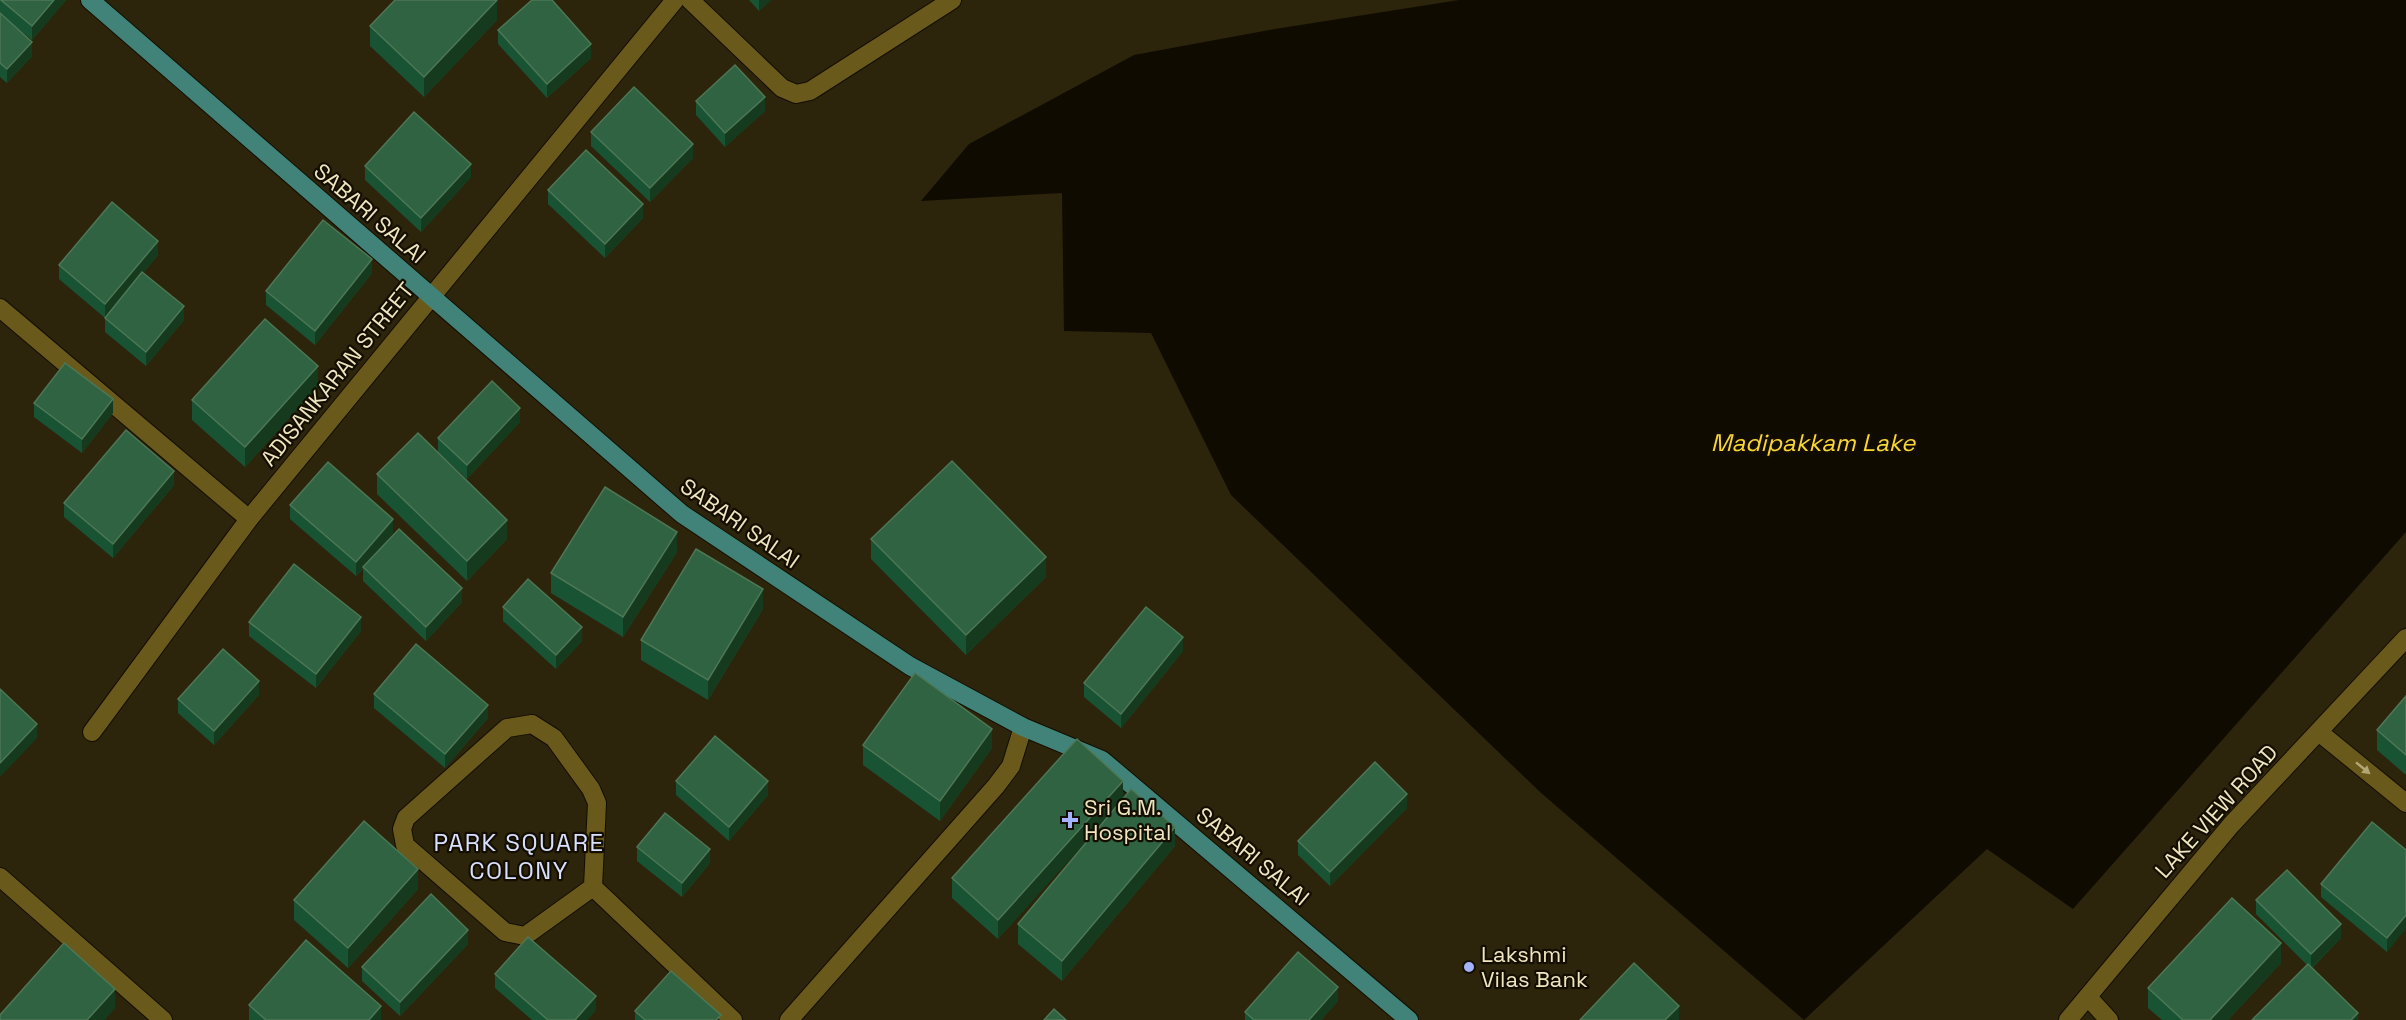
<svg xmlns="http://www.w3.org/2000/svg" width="2406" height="1020" viewBox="0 0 2406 1020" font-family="'Space Grotesk',sans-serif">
	<rect width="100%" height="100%" fill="#2c250c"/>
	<path fill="#0f0b01" d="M1459,0h947v532l-333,377 -86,-60 -183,171 -264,-228 -309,-297 -80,-162 -87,-2 -2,-138 -141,8 48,-57 165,-89 141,-26z"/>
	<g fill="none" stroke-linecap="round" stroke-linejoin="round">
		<g stroke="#140e00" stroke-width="20">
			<g id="minor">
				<path d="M690,0l92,88 14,6 14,-3 142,-91"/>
				<path d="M0,308l249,211"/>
				<path d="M92,732l157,-213 426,-519"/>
				<path d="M2320,733l86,70"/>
				<path d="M0,877l163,143"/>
				<path d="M593,887l-68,49 -20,-4 -100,-87 -3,-16 4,-11 101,-90 25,-4 22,14 37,51 6,14 -4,84 140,133"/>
				<path d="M2088,997l21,23"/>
				<path d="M789,1020l207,-234 15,-20 12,-39"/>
				<path d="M2068,1020l163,-195 175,-187"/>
			</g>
		</g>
		<g stroke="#140e00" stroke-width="20">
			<path id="major" d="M90,0l592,514 228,152 113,61 79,33 307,260"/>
		</g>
		<use href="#minor" stroke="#695a1c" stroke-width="18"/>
		<use href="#major" stroke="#428379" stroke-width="18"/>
	</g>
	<g fill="#185333">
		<path d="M0,0h66l-34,40 -15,-12 15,28 -25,27 -7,-6z"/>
		<path d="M749,0h22l-12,11z"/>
		<path d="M497,20l-73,77 -54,-51v-20z"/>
		<path d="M498,30l93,28 -44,40 -49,-54z"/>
		<path d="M696,101l69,10 -40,36 -29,-32z"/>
		<path d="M591,132l102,26 -43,44 -59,-56z"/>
		<path d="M365,166l106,11 -50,55 -56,-52z"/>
		<path d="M548,190l95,28 -38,40 -57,-54z"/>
		<path d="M158,255l-15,18 41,47 -38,46 -41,-34v-14l-46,-39v-14z"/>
		<path d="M372,273l-57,72 -49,-40v-14z"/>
		<path d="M318,386l-73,81 -53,-47v-20z"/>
		<path d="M34,403l79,10 -31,40 -48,-36z"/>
		<path d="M520,422l-53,57 -29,-27v-14z"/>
		<path d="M377,474l130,65 -40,42 -90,-87z"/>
		<path d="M174,485l-61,73 -49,-41v-14z"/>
		<path d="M290,505l103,28 -12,14 81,55 -36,39 -63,-60v-12l-7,7 -66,-57z"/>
		<path d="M871,539l175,38 -80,78 -95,-96z"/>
		<path d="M677,552l-54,85 -72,-44v-20z"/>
		<path d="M503,607l79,34 -26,28 -53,-48z"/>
		<path d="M763,609l-55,91 -67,-40v-20z"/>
		<path d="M249,622l112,9 -45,57 -67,-52z"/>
		<path d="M1183,651l-62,77 -37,-31v-14z"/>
		<path d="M374,694l114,24 -43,50 -71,-60z"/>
		<path d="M259,695l-45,50 -36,-32v-14z"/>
		<path d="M2406,696v79l-29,-25v-20z"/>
		<path d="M863,745l129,3 -52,73 -77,-56z"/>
		<path d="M676,781l92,14 -39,46 -53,-46z"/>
		<path d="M1123,799l52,47 -113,135 -44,-37v-20l82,-99 -102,114 -46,-41v-20z"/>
		<path d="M1407,808l-77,78 -32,-31v-14z"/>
		<path d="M637,847l73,16 -28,34 -45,-36z"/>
		<path d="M2406,850l-19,102 -66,-55v-13z"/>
		<path d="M418,889l-70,79 -54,-48v-20z"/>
		<path d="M2256,900l85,38 -29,30 46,52 -51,-55 -51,-51z"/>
		<path d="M468,944l-68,72 -38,-35v-14z"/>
		<path d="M2281,963l-53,57h-66l-14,-12v-20z"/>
		<path d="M495,974l101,36 -9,10h-55l-37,-32z"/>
		<path d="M1338,1001l-17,19h-76v-8z"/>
		<path d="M249,1005l132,15h-132z"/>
		<path d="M635,1011l86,9h-86z"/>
	</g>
	<g fill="#163a1d">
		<path d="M54,0h12l-34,40v-14z"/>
		<path d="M497,0v20l-73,77v-20z"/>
		<path d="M759,0h12l-12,11z"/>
		<path d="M32,42v14l-25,27v-14z"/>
		<path d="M591,44v14l-44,40v-14z"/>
		<path d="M765,97v14l-40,36v-14z"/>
		<path d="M693,144v14l-43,44v-14z"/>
		<path d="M471,164v13l-50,55v-14z"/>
		<path d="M643,204v14l-38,40v-14z"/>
		<path d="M158,241v14l-53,63v-14z"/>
		<path d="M372,259v14l-57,72v-14z"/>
		<path d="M184,306v14l-38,46v-14z"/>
		<path d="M318,366v20l-73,81v-20z"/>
		<path d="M113,399v14l-31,40v-14z"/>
		<path d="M520,408v14l-53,57v-14z"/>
		<path d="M174,471v14l-61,73v-14z"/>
		<path d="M393,519v14l-29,35 -1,-1v2l-7,7v-14z"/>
		<path d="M507,520v19l-40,42v-20z"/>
		<path d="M677,532v20l-54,85v-20z"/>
		<path d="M1046,557v20l-80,78v-20z"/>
		<path d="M462,588v14l-36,39v-14z"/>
		<path d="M763,589v20l-55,91v-20z"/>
		<path d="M361,617v14l-45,57v-14z"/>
		<path d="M582,627v14l-26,28v-14z"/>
		<path d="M1183,637v14l-62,77v-14z"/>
		<path d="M259,681v14l-45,50v-14z"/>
		<path d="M488,705v13l-43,50v-14z"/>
		<path d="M37,724v14l-37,39v-14z"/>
		<path d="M992,729v19l-52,73v-20z"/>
		<path d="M768,781v14l-39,46v-14z"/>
		<path d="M1123,781v20l-125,138v-19z"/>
		<path d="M1407,794v14l-77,78v-14z"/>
		<path d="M1175,827v19l-113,135v-20z"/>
		<path d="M710,849v14l-28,34v-14z"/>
		<path d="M418,869v20l-70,79v-20z"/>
		<path d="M2406,915v14l-19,23v-14z"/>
		<path d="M2341,924v14l-30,30v-14z"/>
		<path d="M468,930v14l-68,72v-14z"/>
		<path d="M2281,943v20l-53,57h-18z"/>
		<path d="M1338,987v14l-17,19h-12z"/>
		<path d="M115,989v19l-10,12h-18z"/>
		<path d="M596,996v14l-9,10h-12z"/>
		<path d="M381,1006v14h-12z"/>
		<path d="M1679,1006v14h-14z"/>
		<path d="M2358,1013v7h-7z"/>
	</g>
	<g fill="#2f6342" stroke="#4d7755" stroke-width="1.5">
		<path d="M1,0h53l-22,26z"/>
		<path d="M395,0h102l-73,77 -54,-51z"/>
		<path d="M532,0h20l39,44 -44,40 -49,-54z"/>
		<path d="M0,13l32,29 -25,27 -7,-6z"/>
		<path d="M735,65l30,32 -40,36 -29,-32z"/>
		<path d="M634,87l59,57 -43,44 -59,-56z"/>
		<path d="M414,112l57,52 -50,54 -56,-52z"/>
		<path d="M586,150l57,54 -38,40 -57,-54z"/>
		<path d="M112,202l46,39 -53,63 -46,-39z"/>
		<path d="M323,220l49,39 -57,72 -49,-40z"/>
		<path d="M142,272l42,34 -38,46 -41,-34z"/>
		<path d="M265,319l53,47 -73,81 -53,-47z"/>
		<path d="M65,363l48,36 -31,40 -48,-36z"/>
		<path d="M492,381l28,27 -53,57 -29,-27z"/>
		<path d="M126,430l48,41 -61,73 -49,-41z"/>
		<path d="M418,433l89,87 -40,41 -90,-87z"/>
		<path d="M952,461l94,96 -80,78 -95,-96z"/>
		<path d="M328,462l65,57 -37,43 -66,-57z"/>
		<path d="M605,487l72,45 -54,85 -72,-44z"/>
		<path d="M399,529l63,59 -36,39 -63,-60z"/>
		<path d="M696,549l67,40 -55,91 -67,-40z"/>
		<path d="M294,564l67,53 -45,57 -67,-52z"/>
		<path d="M528,579l54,48 -26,28 -53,-48z"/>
		<path d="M1146,607l37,30 -62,77 -37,-31z"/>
		<path d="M416,644l72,61 -43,49 -71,-60z"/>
		<path d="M223,649l36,32 -45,50 -36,-32z"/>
		<path d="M915,673l77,56 -52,72 -77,-56z"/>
		<path d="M0,689l37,35 -37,39z"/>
		<path d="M2406,696v59l-29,-25z"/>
		<path d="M715,736l53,45 -39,46 -53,-46z"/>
		<path d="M1077,739l46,42 -125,139 -46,-42z"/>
		<path d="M1375,762l32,32 -77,78 -32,-31z"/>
		<path d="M1131,789l44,38 -113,134 -44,-37z"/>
		<path d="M665,813l45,36 -28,34 -45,-36z"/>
		<path d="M364,821l54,48 -70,79 -54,-48z"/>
		<path d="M2372,822l34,28v65l-19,23 -66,-54z"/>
		<path d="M2287,870l54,54 -30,30 -55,-54z"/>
		<path d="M431,894l37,36 -68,72 -38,-35z"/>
		<path d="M2232,898l49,45 -71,77h-27l-35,-32z"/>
		<path d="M528,937l68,59 -21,24h-27l-53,-46z"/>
		<path d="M306,940l75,66 -12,14h-103l-17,-15z"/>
		<path d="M64,943l51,46 -28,31h-87v-5z"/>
		<path d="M1298,952l40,35 -29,33h-55l-9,-8z"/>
		<path d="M1634,963l45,43 -14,14h-85z"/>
		<path d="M2308,964l50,49 -7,7h-99z"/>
		<path d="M671,971l50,44 -5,5h-71l-10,-9z"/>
		<path d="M1054,1009l12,11h-22z"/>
	</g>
	<defs><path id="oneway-solid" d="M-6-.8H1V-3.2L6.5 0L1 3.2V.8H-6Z" transform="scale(1.5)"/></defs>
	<use fill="#b3a776" href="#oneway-solid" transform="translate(2363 768) rotate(39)"/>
	<g fill="#a4b2fc" stroke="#140e00" stroke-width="2">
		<path d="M1067 811h6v6h6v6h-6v6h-6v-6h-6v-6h6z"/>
		<circle cx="1469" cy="967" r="6"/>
	</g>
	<g text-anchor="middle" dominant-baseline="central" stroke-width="4.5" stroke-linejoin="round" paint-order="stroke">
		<g font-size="22" fill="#efe6bf" stroke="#140e00">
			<text transform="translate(370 213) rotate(41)">SABARI SALAI</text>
			<text transform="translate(337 374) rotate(-51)">ADISANKARAN STREET</text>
			<text transform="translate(740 523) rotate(35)">SABARI SALAI</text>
			<text transform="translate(2216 811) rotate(-48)">LAKE VIEW ROAD</text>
			<text transform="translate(1253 856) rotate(40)">SABARI SALAI</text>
		</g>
		<g font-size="22" fill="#efe6bf" stroke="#140e00" text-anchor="start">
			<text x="1084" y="807">Sri G.M.<tspan x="1084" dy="25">Hospital</tspan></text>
			<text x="1481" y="954">Lakshmi<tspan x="1481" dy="25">Vilas Bank</tspan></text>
		</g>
		<g font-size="24" font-style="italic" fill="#f9d637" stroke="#140e00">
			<text x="1813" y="442">Madipakkam Lake</text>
		</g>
		<g font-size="24" letter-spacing="1.5" fill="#dae1fe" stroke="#140e00">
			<text x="519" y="842">PARK SQUARE<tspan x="519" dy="28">COLONY</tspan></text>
		</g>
	</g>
</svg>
